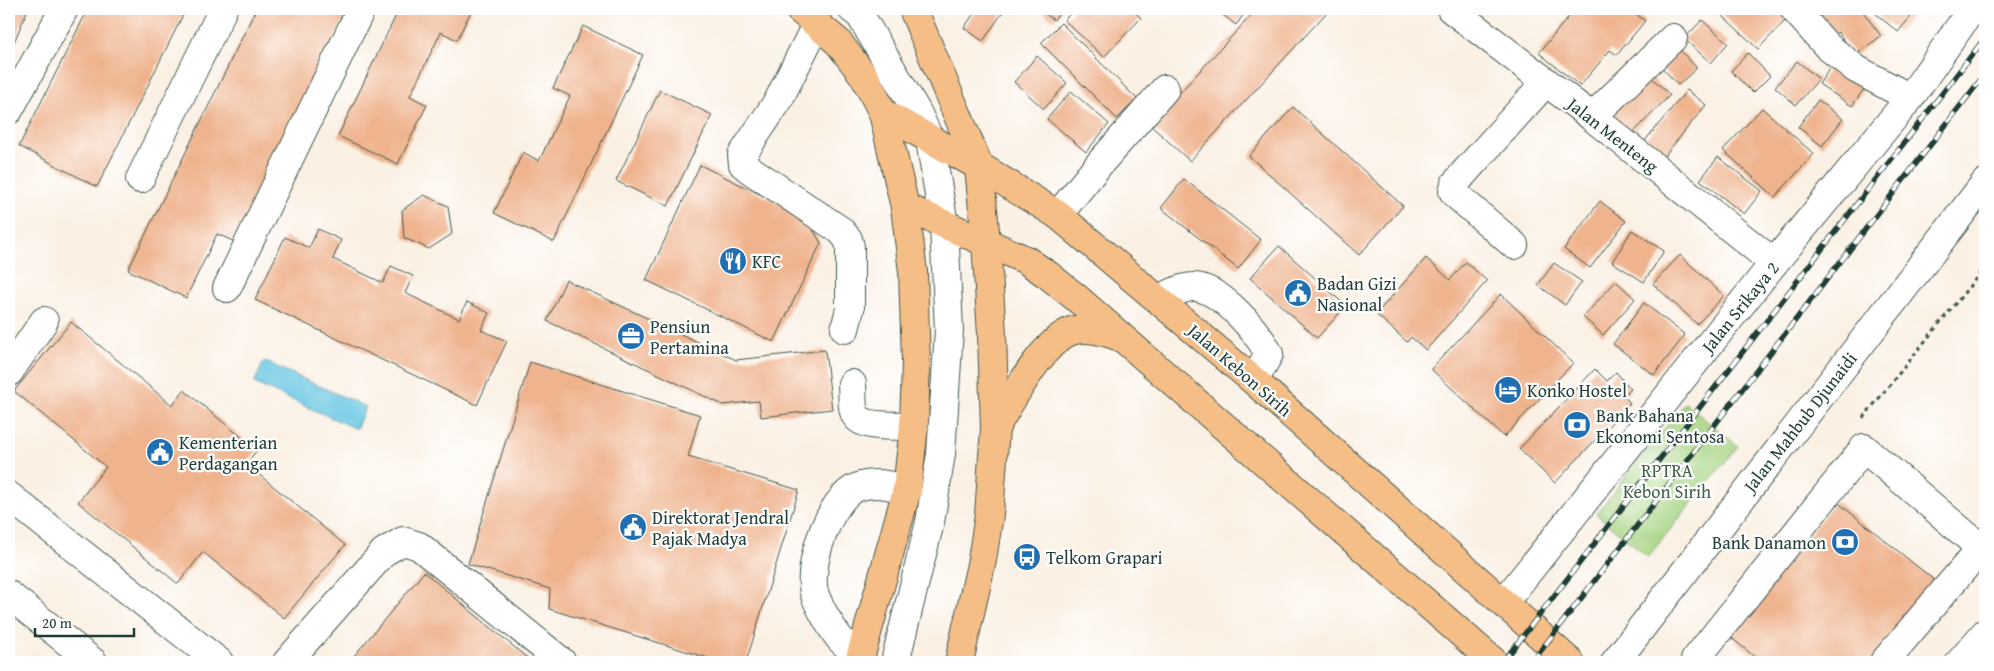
<svg xmlns="http://www.w3.org/2000/svg" width="1994" height="671" viewBox="0 0 1994 671" font-family="'Gentium Book Plus',serif">
	<rect width="100%" height="100%" fill="#fff"/>
	<filter id="ink" filterUnits="userSpaceOnUse"><feTurbulence type="fractalNoise" baseFrequency=".02" numOctaves="2"/><feDisplacementMap in="SourceGraphic" scale="10" xChannelSelector="R" yChannelSelector="G"/><feConvolveMatrix kernelMatrix="1 2 1 2 8 2 1 2 1" color-interpolation-filters="sRGB"/></filter>
	<filter id="wash" filterUnits="userSpaceOnUse"><feTurbulence type="fractalNoise" baseFrequency=".0096" numOctaves="4" result="noise"/><feDisplacementMap in="SourceGraphic" scale="20" xChannelSelector="R" yChannelSelector="G"/><feGaussianBlur stdDeviation="1.12" result="paint"/><feColorMatrix in="noise" values="0 0 0 0 0 0 0 0 0 0 0 0 0 0 0 0 0 1.4 0 .05"/><feComposite in="paint" operator="in"/></filter>
	<g filter="url(#wash)">
		<rect width="100%" height="100%" fill="#faf0e3"/>
		<path fill="#a5d380" stroke="#62885a" d="M1685,403l53,43 -90,111 -52,-43z"/>
		<path fill="#64c5e2" stroke="#42818b" d="M264,361l102,46 -10,22 -102,-46z"/>
		<g id="blocks">
			<g fill="#efb48e">
				<path d="M9,9h19l-19,45z"/>
				<path d="M88,9h98l-89,178 -78,-41z"/>
				<path d="M256,9h93l-114,233 -18,-8 -31,64 -58,-28z"/>
				<path d="M399,9h73l-15,31 -16,-8 -31,64 17,9 -29,59 -60,-28z"/>
				<path d="M977,9h28l-22,32 -19,-13z"/>
				<path d="M1038,9h25l-9,11z"/>
				<path d="M1075,9h57l9,9 -37,39 -40,-37z"/>
				<path d="M1215,9h33l-12,16z"/>
				<path d="M1257,9h73l-140,152 -40,-36z"/>
				<path d="M1575,9h55l15,12 -28,34 -7,-5 -30,36 -41,-33z"/>
				<path d="M1728,9h51l9,9 -30,31 -36,-34z"/>
				<path d="M1814,9h47l20,27 -26,19 -17,-23 -9,8 -21,-26z"/>
				<path d="M1870,9h47l-19,23z"/>
				<path d="M1702,20l26,23 -17,20 -27,-24z"/>
				<path d="M1061,23l76,76 -20,20 -76,-76z"/>
				<path d="M583,26l60,29 -89,187 -60,-29 29,-61 16,9 31,-65 -17,-8z"/>
				<path d="M1672,42l25,26 -19,17 -24,-26z"/>
				<path d="M1748,53l22,23 -17,17 -22,-22z"/>
				<path d="M1037,56l30,27 -23,26 -30,-27z"/>
				<path d="M1797,61l22,18 -23,26 -21,-18z"/>
				<path d="M1835,61l33,22 -16,23 -33,-22z"/>
				<path d="M1644,70l26,25 -40,41 -26,-24z"/>
				<path d="M660,90l52,25 -44,91 -52,-25z"/>
				<path d="M1687,90l19,15 -49,60 -19,-16z"/>
				<path d="M1071,91l38,33 -23,28 -39,-33z"/>
				<path d="M1818,100l25,19 -21,27 -24,-19z"/>
				<path d="M1293,107l110,99 -44,49 -110,-99z"/>
				<path d="M1762,108l52,46 -39,43 -52,-47z"/>
				<path d="M1718,157l44,34 -18,23 -44,-34z"/>
				<path d="M700,165l105,51 16,27 -47,99 -128,-62z"/>
				<path d="M1184,179l77,61 -23,29 -77,-61z"/>
				<path d="M424,195l24,11 4,28 -23,15 -25,-11 -2,-28z"/>
				<path d="M1600,201l26,20 -36,47 -26,-19z"/>
				<path d="M318,229l23,11 -8,19 50,24 8,-17 22,10 -8,17 54,26 8,-17 22,11 -8,17 26,11 -30,64 -222,-105 30,-63 24,11z"/>
				<path d="M1632,230l32,21 -20,31 -32,-20z"/>
				<path d="M1279,246l67,60 -29,32 -67,-60z"/>
				<path d="M1680,255l44,41 -27,28 -44,-40z"/>
				<path d="M1426,258l24,22 16,-18 21,19 -61,69 -15,-13 -4,5 -31,-28z"/>
				<path d="M1554,263l28,19 -17,23 -27,-20z"/>
				<path d="M566,280l170,80 89,-10 7,59 -71,8 -2,-16 -36,4 -176,-84z"/>
				<path d="M1616,281l19,18 -32,36 -20,-18z"/>
				<path d="M1501,294l72,69 -69,74 -73,-68z"/>
				<path d="M1644,303l41,32 -31,40 -41,-31z"/>
				<path d="M71,322l101,83 12,-15 73,60 -11,14 99,81 -61,73 -81,-66 -25,32 -100,-82 28,-35 -92,-76z"/>
				<path d="M530,362l170,53 -12,42 111,33 -53,172h-25l-172,-53 1,-20 -82,-25z"/>
				<path d="M1595,369l12,12 9,-9 15,17 -7,7 6,7 -75,80 -36,-34z"/>
				<path d="M1836,501l103,83 -63,78h-115l-33,-27z"/>
				<path d="M424,572l108,90h-183z"/>
			</g>
		</g>
	</g>
	<g filter="url(#ink)">
		<use href="#blocks" fill-opacity="0" stroke="#40584e" stroke-width="1"/>
		<g fill="none" stroke-linecap="round" stroke-linejoin="round">
			<g stroke="#40584e" stroke-width="30">
				<g id="minor">
					<path d="M852,9l8,6 57,97 13,28 14,85 5,105 -8,124 -11,68 -35,140"/>
					<path d="M1451,9l141,108 182,146"/>
					<path d="M1794,9l33,37 29,23 54,29"/>
					<path d="M817,23l-39,78 -36,54 1,9 6,5 91,61 8,9 2,8v62l-5,20"/>
					<path d="M9,110l55,-101"/>
					<path d="M1592,117l81,-79"/>
					<path d="M140,179l83,-170"/>
					<path d="M1058,215l43,-53 64,-73"/>
					<path d="M1514,245l-58,-50 -3,-4 2,-7 9,-11 82,-91"/>
					<path d="M227,288l134,-279"/>
					<path d="M1158,299c11,-4 25,-13 37,-12 26,2 63,45 74,67l-15,27"/>
					<path d="M9,372l35,-51"/>
					<path d="M852,384c1,9 -1,25 4,32 9,13 43,9 58,10"/>
					<path d="M9,496l210,166"/>
					<path d="M9,595l84,67"/>
					<path d="M1504,602l270,-339 136,-165 62,-89"/>
					<path d="M861,655c-7,-5 -16,-10 -21,-16 -8,-10 -21,-32 -25,-44 -10,-26 15,-99 43,-108 18,-6 31,-2 49,3"/>
					<path d="M287,662l97,-110 19,-11 16,5 143,116"/>
					<path d="M1615,662l370,-479"/>
					<path d="M1698,662l-3,-2 169,-212 117,100 -97,114"/>
					<path d="M1960,662l25,-29"/>
				</g>
			</g>
			<g stroke="#40584e" stroke-width="30">
				<g id="major">
					<path d="M799,9l39,33 26,34 19,37 22,94 8,65 3,91 -2,63 -7,64 -48,172"/>
					<path d="M913,9l66,157 7,76 6,92 3,94 -6,87 -7,45 -23,102"/>
					<path d="M883,113l96,53 79,49 196,166 316,281"/>
					<path d="M905,207l121,53 22,15 31,25 415,362"/>
					<path d="M995,428c15,-25 50,-92 80,-98 16,-3 30,2 45,7"/>
				</g>
			</g>
			<path stroke="#40584e" stroke-width="3" stroke-dasharray="4 4" stroke-linecap="butt" d="M1863,418l122,-151"/>
			<use href="#minor" stroke="#fff" stroke-width="28"/>
			<use href="#major" stroke="#f6be87" stroke-width="28"/>
			<g stroke="#1f3d34" stroke-width="5.5">
				<g id="rail">
					<path d="M1503,662l482,-624"/>
					<path d="M1532,662l453,-588"/>
				</g>
			</g>
			<use href="#rail" stroke="#fff" stroke-width="4" stroke-dasharray="11" stroke-linecap="butt"/>
		</g>
	</g>
	<defs>
		<g id="restaurant-disc" transform="scale(1.4375)"><circle r="9.5" fill="#1f6fb2" stroke="#fff"/><path d="M-5-6h1v4h1v-4h1v4h1v-4h1v5L-1.5 .5V6h-2V.5L-5-1ZM5-6V6H3V1.5H1.5Q1.5-4 5-6Z" fill="#fff"/></g>
		<g id="civic-disc" transform="scale(1.4375)"><circle r="9.5" fill="#1f6fb2" stroke="#fff"/><path d="M-.6-6.5H3V-4.5H.6V-3L4-1V1h2V6H-6V1h2V-1L-.6-3ZM-1.2 2.5V6h2.4V2.5Z" fill="#fff"/></g>
		<g id="office-disc" transform="scale(1.4375)"><circle r="9.5" fill="#1f6fb2" stroke="#fff"/><path d="M-6-3h4V-5.5h4V-3h4V5H-6ZM-1-4.5V-3h2v-1.5ZM-6 0V1H6V0Z" fill="#fff"/></g>
		<g id="hotel-disc" transform="scale(1.4375)"><circle r="9.5" fill="#1f6fb2" stroke="#fff"/><path d="M-6-4.5h1.5V1H6V5H4.5V3h-9V5H-6ZM-4 0a1.8 1.8 0 1 1 3.6 0ZM.5 0V-2.5h3Q6-2.5 6 0Z" fill="#fff"/></g>
		<g id="bank-disc" transform="scale(1.4375)"><circle r="9.5" fill="#1f6fb2" stroke="#fff"/><path d="M-6-4H6V4H-6ZM0-2.3a2.3 2.3 0 1 0 0 4.6a2.3 2.3 0 1 0 0-4.6Z" fill="#fff"/></g>
		<g id="bus-disc" transform="scale(1.4375)"><circle r="9.5" fill="#1f6fb2" stroke="#fff"/><path d="M-5-6H5V4H4V6H2V4H-2V6H-4V4H-5ZM-3.5-4V0h7V-4ZM-3.5 1.2v1.5H-2V1.2ZM2 1.2v1.5H3.5V1.2Z" fill="#fff"/></g>
	</defs>
	<g fill-rule="evenodd">
		<use href="#restaurant-disc" x="733" y="261"/>
		<use href="#civic-disc" x="1298" y="293"/>
		<use href="#office-disc" x="631" y="336"/>
		<use href="#hotel-disc" x="1508" y="390"/>
		<use href="#bank-disc" x="1577" y="425"/>
		<use href="#civic-disc" x="160" y="452"/>
		<use href="#civic-disc" x="633" y="527"/>
		<use href="#bank-disc" x="1845" y="542"/>
		<use href="#bus-disc" x="1027" y="557"/>
	</g>
	<g text-anchor="middle" dominant-baseline="central" stroke-width="4.5" stroke-linejoin="round" paint-order="stroke">
		<g font-size="18" fill="#1f3d34" stroke="#fff">
			<text transform="translate(1613 135) rotate(38)">Jalan Menteng</text>
			<text transform="translate(1740 307) rotate(-51)">Jalan Srikaya 2</text>
			<text transform="translate(1240 370) rotate(41)">Jalan Kebon Sirih</text>
			<text transform="translate(1800 422) rotate(-52)">Jalan Mahbub Djunaidi</text>
		</g>
		<g font-size="18" fill="#1f3d34" stroke="#fff" text-anchor="start">
			<text x="752" y="261">KFC</text>
			<text x="1317" y="283">Badan Gizi<tspan x="1317" dy="21">Nasional</tspan></text>
			<text x="650" y="326">Pensiun<tspan x="650" dy="21">Pertamina</tspan></text>
			<text x="1527" y="390">Konko Hostel</text>
			<text x="1596" y="415">Bank Bahana<tspan x="1596" dy="21">Ekonomi Sentosa</tspan></text>
			<text x="179" y="442">Kementerian<tspan x="179" dy="21">Perdagangan</tspan></text>
			<text x="652" y="517">Direktorat Jendral<tspan x="652" dy="21">Pajak Madya</tspan></text>
			<text x="1826" y="542" text-anchor="end">Bank Danamon</text>
			<text x="1046" y="557">Telkom Grapari</text>
		</g>
		<g font-size="18" fill="#406247" stroke="#fff">
			<text x="1667" y="470">RPTRA<tspan x="1667" dy="21">Kebon Sirih</tspan></text>
		</g>
	</g>
	<rect width="1994" height="671" fill="none" stroke="#fff" stroke-width="30"/>
	<path d="M35 628v8h99v-8" fill="none" stroke="#1f3d34" stroke-width="2.5"/>
	<text x="42" y="628" font-size="15" fill="#1f3d34" stroke="#ffffff" stroke-width="4" paint-order="stroke">20 m</text>
</svg>
